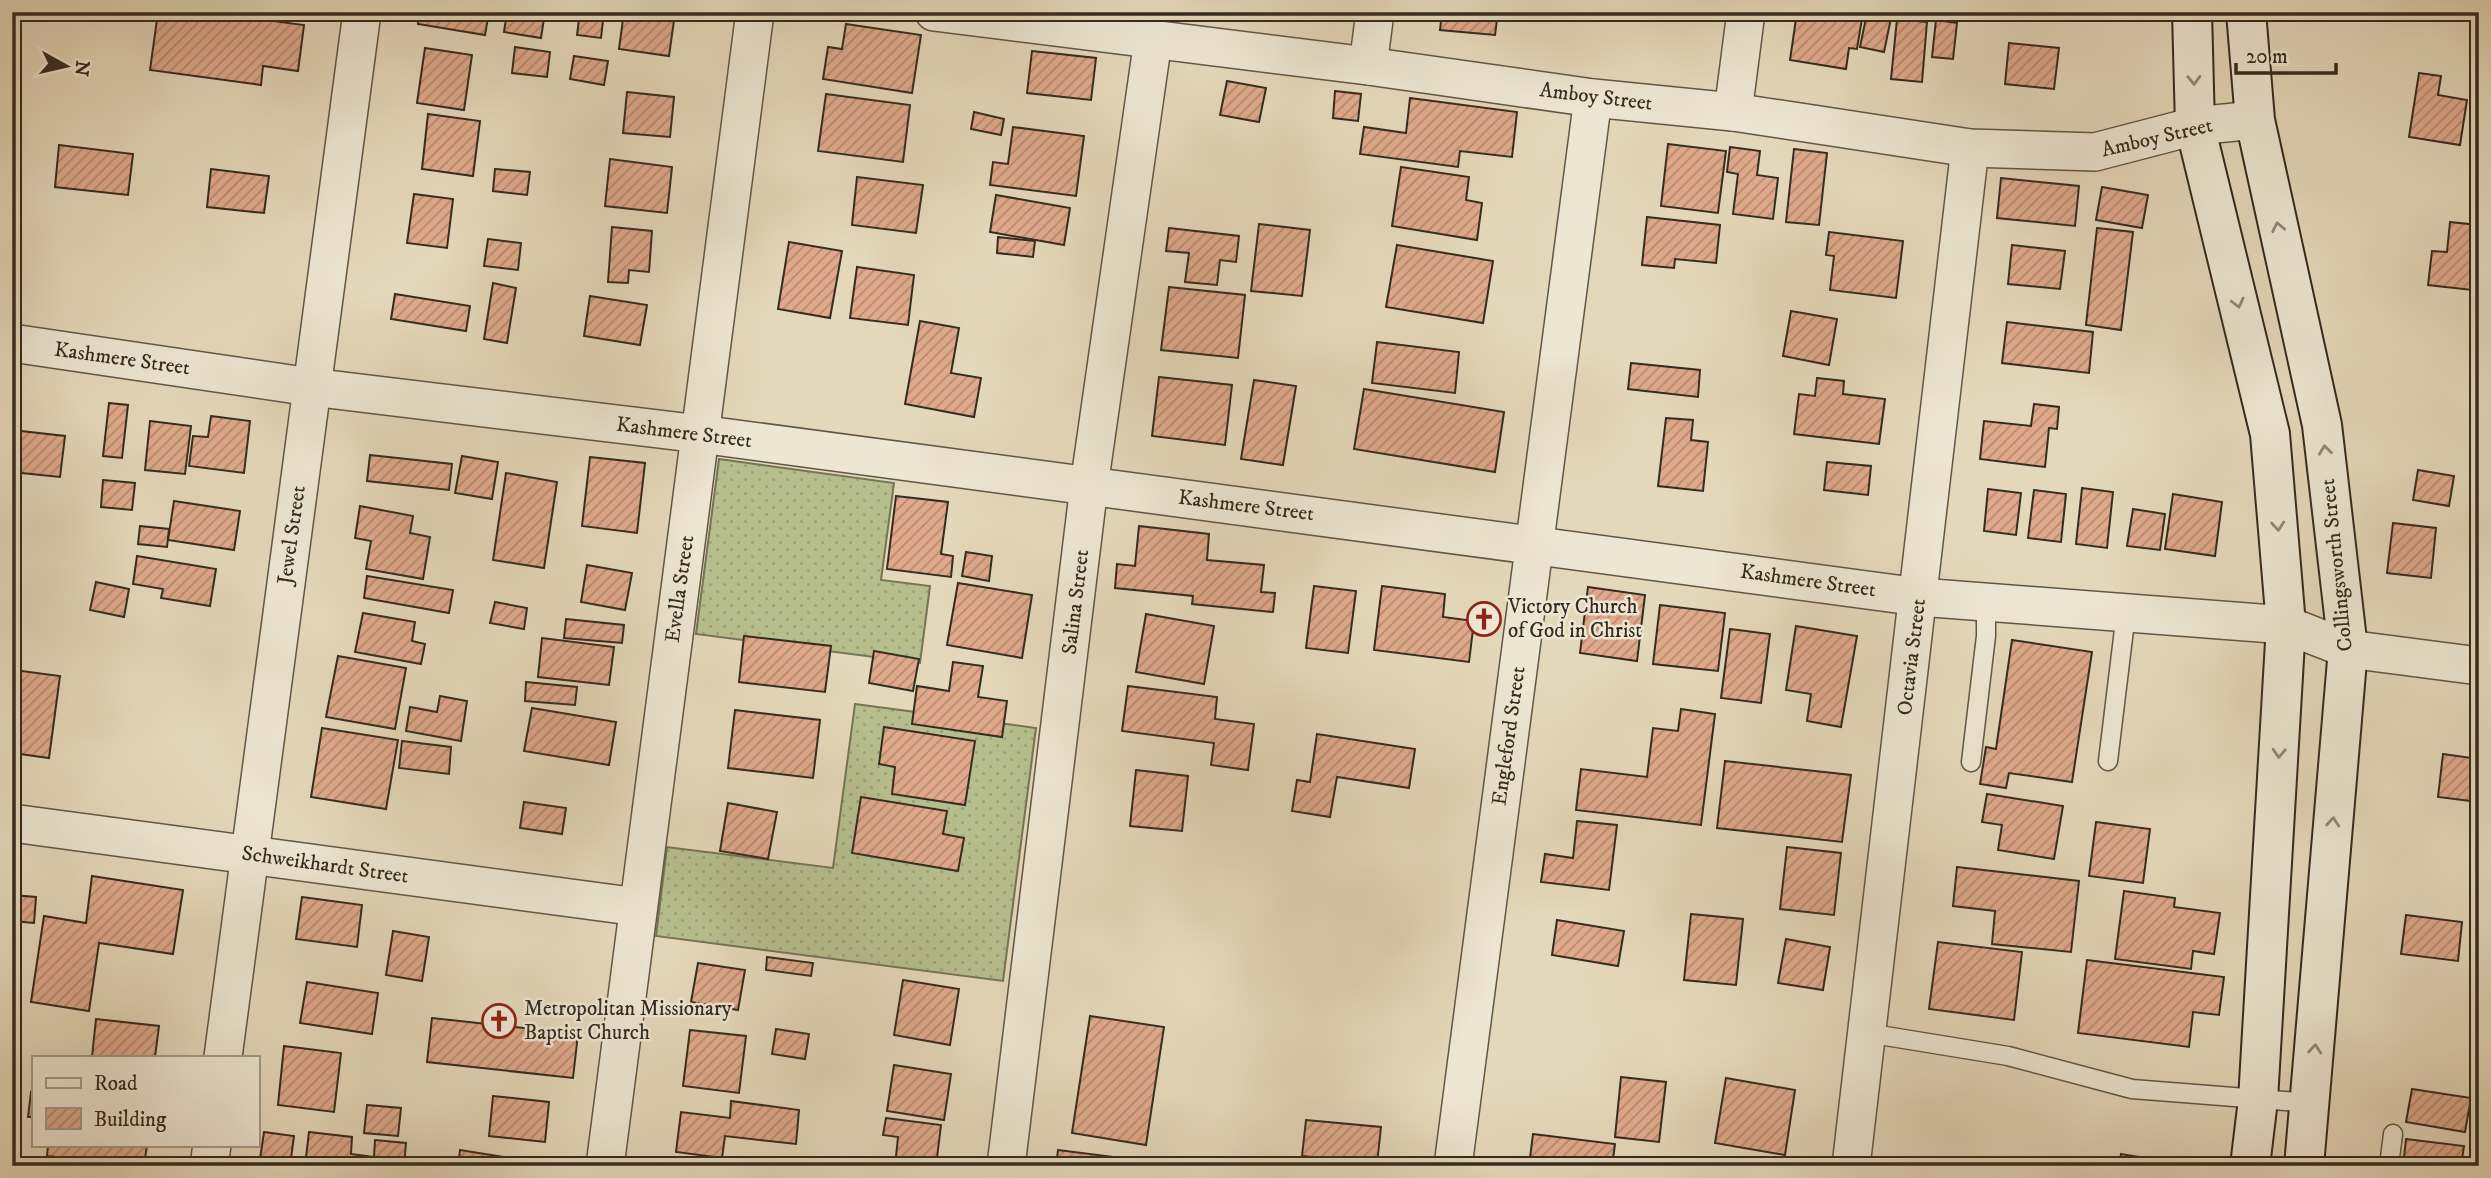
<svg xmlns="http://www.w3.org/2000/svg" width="2491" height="1178" viewBox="0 0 2491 1178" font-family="'IM FELL DW Pica',serif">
	<defs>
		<pattern id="grass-dots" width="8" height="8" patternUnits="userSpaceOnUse" patternTransform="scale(1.75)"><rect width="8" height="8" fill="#b6be8e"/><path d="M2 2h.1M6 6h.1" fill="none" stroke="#9da37a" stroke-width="1.8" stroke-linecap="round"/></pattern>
		<pattern id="building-hatch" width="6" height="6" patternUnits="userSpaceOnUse" patternTransform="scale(1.75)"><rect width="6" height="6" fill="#e0a98c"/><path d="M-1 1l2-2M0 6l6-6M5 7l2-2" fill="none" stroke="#b68a72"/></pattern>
	</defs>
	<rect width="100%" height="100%" fill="#e4d8ba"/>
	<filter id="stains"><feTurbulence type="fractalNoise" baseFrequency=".00286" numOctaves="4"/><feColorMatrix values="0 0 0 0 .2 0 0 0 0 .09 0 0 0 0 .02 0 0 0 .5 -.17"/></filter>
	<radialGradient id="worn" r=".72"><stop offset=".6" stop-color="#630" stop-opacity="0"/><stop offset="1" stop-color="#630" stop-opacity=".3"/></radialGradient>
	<g fill="url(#grass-dots)" stroke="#767457" stroke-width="2">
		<path d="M719,459l175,24 -13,97 49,6 -10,77 -224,-29z"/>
		<path d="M855,704l181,24 -33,253 -347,-45 11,-89 166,21z"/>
	</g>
	<g fill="url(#building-hatch)" stroke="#352b20" stroke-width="2">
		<path d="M158,12h47l99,13 -6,46 -35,-5 -2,19 -111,-15z"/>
		<path d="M419,12h70l-4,23 -67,-11z"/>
		<path d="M507,12h38l-4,26 -37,-6z"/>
		<path d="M580,12h24l-3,26 -24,-3z"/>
		<path d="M624,12l51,1 -6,43 -50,-7z"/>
		<path d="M1442,12h56l-3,23 -55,-5z"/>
		<path d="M1797,12h66l-6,37 -8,-1 -3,21 -56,-9z"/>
		<path d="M1867,13l24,5 -7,34 -24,-5z"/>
		<path d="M1897,19l30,3 -5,60 -31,-3z"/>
		<path d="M1936,20l21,3 -4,36 -21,-2z"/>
		<path d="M846,24l75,11 -9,58 -89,-14 5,-32 14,2z"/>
		<path d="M2009,43l50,5 -5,41 -49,-5z"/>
		<path d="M515,47l35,5 -3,25 -35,-4z"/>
		<path d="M425,48l47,7 -8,55 -47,-7z"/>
		<path d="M1032,51l64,7 -5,42 -64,-7z"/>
		<path d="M574,56l34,5 -4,24 -34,-6z"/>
		<path d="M2419,73l22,3 -3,19 29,5 -7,45 -51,-8z"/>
		<path d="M1227,81l39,7 -7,34 -39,-7z"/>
		<path d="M1335,91l26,3 -3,27 -25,-3z"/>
		<path d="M627,92l47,5 -4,40 -47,-4z"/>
		<path d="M826,94l84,11 -7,57 -85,-11z"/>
		<path d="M1410,98l107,14 -5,45 -52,-6 -2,16 -98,-13 4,-27 42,6z"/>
		<path d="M974,112l30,7 -3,16 -30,-6z"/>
		<path d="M428,114l52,7 -7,55 -51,-7z"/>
		<path d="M1013,127l71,9 -8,60 -86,-11 3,-23 15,2z"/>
		<path d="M1668,144l58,7 -8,62 -57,-7z"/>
		<path d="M59,145l74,9 -5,41 -73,-8z"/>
		<path d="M1730,147l30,4 -3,24 21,3 -5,41 -40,-5 5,-40 -11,-2z"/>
		<path d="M1794,149l33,4 -8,72 -33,-3z"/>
		<path d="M610,159l62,8 -5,46 -62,-7z"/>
		<path d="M1401,167l68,10 -3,23 16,3 -5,37 -85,-14z"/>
		<path d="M211,169l58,7 -5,37 -57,-6z"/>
		<path d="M495,169l35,3 -3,23 -34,-4z"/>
		<path d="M857,177l66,8 -7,48 -64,-8z"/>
		<path d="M2001,178l78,8 -4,40 -78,-8z"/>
		<path d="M2102,187l46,8 -6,33 -46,-8z"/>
		<path d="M414,194l39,5 -6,49 -40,-5z"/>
		<path d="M996,195l74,13 -6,37 -74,-13z"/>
		<path d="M1647,217l73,8 -4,38 -41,-4 -1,9 -32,-3z"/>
		<path d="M2450,222l28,3 -6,65 -44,-5 4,-34 15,1z"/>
		<path d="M1259,224l51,6 -8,66 -51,-5z"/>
		<path d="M612,227l40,4 -3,41 -20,-2 -1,13 -20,-1z"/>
		<path d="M1169,228l70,8 -3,26 -16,-2 -3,25 -32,-3 4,-29 -23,-2z"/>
		<path d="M2097,228l36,4 -12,98 -35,-5z"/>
		<path d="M1829,232l74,9 -7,57 -66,-8 4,-34 -8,-1z"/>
		<path d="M998,237l37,4 -2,16 -36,-4z"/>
		<path d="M488,239l33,4 -3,27 -34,-4z"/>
		<path d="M789,242l53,9 -12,67 -52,-9z"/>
		<path d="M1397,245l96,16 -10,62 -97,-16z"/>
		<path d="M2012,245l53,6 -5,38 -52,-5z"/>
		<path d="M857,267l57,8 -6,50 -58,-7z"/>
		<path d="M493,283l23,5 -9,55 -23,-4z"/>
		<path d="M1169,287l76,8 -7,63 -77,-8z"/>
		<path d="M395,294l75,12 -4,25 -75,-12z"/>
		<path d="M590,296l57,9 -7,40 -56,-9z"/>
		<path d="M1791,311l46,8 -8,46 -46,-9z"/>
		<path d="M920,321l39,7 -8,45 30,5 -7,39 -69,-13z"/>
		<path d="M2007,322l86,10 -4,41 -87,-10z"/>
		<path d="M1377,342l82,10 -4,41 -83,-10z"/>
		<path d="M1631,363l69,7 -2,27 -70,-8z"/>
		<path d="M1159,377l73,8 -7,60 -73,-9z"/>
		<path d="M1817,378l27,3 -1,13 42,5 -6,45 -85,-10 5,-40 16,2z"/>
		<path d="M1254,380l42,6 -13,79 -42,-6z"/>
		<path d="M1364,389l140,23 -9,60 -141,-23z"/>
		<path d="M109,403l19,2 -6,53 -19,-2z"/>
		<path d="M2034,404l25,3 -2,22 -8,-1 -4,39 -65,-8 4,-38 47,5z"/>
		<path d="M211,416l39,5 -6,52 -55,-7 4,-30 15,1z"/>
		<path d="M1666,418l27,2 -2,20 17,2 -5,49 -45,-5z"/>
		<path d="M150,421l41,5 -6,48 -40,-4z"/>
		<path d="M12,430l53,6 -5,41 -48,-5z"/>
		<path d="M370,455l82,9 -3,26 -82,-9z"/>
		<path d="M462,456l36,6 -6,37 -37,-6z"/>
		<path d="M590,457l55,6 -8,70 -55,-7z"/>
		<path d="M1827,462l44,4 -3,29 -44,-5z"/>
		<path d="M2418,470l36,6 -5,30 -36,-6z"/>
		<path d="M506,473l51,9 -13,86 -51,-8z"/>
		<path d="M103,480l32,3 -3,27 -31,-3z"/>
		<path d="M2082,488l31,4 -6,56 -31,-4z"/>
		<path d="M1988,489l33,4 -5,42 -32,-4z"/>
		<path d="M2034,490l32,4 -5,48 -33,-4z"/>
		<path d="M2173,494l49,8 -7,54 -50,-7z"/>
		<path d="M896,496l52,6 -7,52 12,2 -2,21 -64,-8z"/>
		<path d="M174,501l66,10 -6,39 -66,-10z"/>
		<path d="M360,506l53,10 -3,17 20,4 -7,42 -57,-10 5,-28 -16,-3z"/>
		<path d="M2133,509l32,5 -5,36 -33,-4z"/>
		<path d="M2393,523l43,5 -5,50 -44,-5z"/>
		<path d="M140,526l29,3 -2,18 -29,-3z"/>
		<path d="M1139,526l70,8 -2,26 57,5 -3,27 14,1 -2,19 -81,-8 1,-8 -78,-8 2,-24 18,2z"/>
		<path d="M966,552l26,4 -3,25 -27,-5z"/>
		<path d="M137,556l79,13 -6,37 -49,-8 2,-9 -30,-5z"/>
		<path d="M587,565l45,8 -7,37 -44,-8z"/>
		<path d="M367,576l86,14 -4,23 -85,-15z"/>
		<path d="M12,578l6,1 -3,26h-3z"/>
		<path d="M96,582l33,7 -5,28 -34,-7z"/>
		<path d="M958,583l74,12 -10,63 -75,-13z"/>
		<path d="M1314,586l42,5 -8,62 -42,-5z"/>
		<path d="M1382,586l63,8 -2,23 31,4 -5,41 -95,-12z"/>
		<path d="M1588,587l57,8 -8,66 -57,-8z"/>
		<path d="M495,602l32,6 -3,21 -34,-6z"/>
		<path d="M1660,605l65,8 -7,58 -65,-7z"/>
		<path d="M363,613l52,9 -3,19 13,3 -4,20 -66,-12z"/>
		<path d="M1146,614l68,12 -10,58 -68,-12z"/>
		<path d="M566,619l58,6 -2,18 -58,-5z"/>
		<path d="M1796,626l61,10 -16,91 -34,-6 4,-27 -25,-4z"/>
		<path d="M1730,629l40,5 -9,69 -40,-5z"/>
		<path d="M744,636l87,10 -6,46 -86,-10z"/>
		<path d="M542,638l72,9 -5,38 -71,-8z"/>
		<path d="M2012,640l80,12 -20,130 -63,-9 -3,15 -26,-4 6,-37 10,2z"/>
		<path d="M874,651l45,8 -6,32 -44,-8z"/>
		<path d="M338,656l68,12 -11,61 -69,-12z"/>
		<path d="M953,662l30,4 -5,31 29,4 -5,36 -90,-13 5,-38 32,5z"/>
		<path d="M14,670l46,6 -11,82 -37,-5z"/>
		<path d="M526,682l51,5 -2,18 -50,-4z"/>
		<path d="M1128,686l89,11 -2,22 39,5 -6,46 -37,-5 3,-22 -92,-12z"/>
		<path d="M440,696l27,5 -6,40 -55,-10 4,-24 27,5z"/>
		<path d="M532,708l84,14 -7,43 -85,-14z"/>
		<path d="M1681,709l34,5 -14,111 -125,-15 5,-41 66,8 6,-49 25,3z"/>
		<path d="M735,710l85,10 -7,58 -85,-10z"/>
		<path d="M884,727l91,14 -10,64 -73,-11 3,-27 -16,-3z"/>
		<path d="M322,728l76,12 -12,69 -75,-12z"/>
		<path d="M1317,734l98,15 -6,39 -72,-11 -7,40 -38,-6 5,-31 13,2z"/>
		<path d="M402,741l49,6 -2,27 -50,-6z"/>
		<path d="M2443,754l36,5v43l-41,-5z"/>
		<path d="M1725,761l126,14 -9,67 -125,-14z"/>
		<path d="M1136,770l52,6 -6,55 -52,-5z"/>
		<path d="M1987,794l76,12 -9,53 -56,-9 4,-25 -20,-3z"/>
		<path d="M861,797l86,14 -4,23 21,4 -6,33 -106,-18z"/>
		<path d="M524,802l42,6 -4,26 -42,-6z"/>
		<path d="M728,803l49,9 -9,47 -48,-8z"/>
		<path d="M1577,821l40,4 -8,65 -68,-8 4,-28 28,4z"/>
		<path d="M2096,822l54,7 -7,54 -54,-7z"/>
		<path d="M1787,847l54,6 -7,62 -54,-6z"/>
		<path d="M1957,867l122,14 -8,71 -79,-8 3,-33 -42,-5z"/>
		<path d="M92,876l91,14 -10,64 -74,-11 -10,68 -58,-9 13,-86 42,7z"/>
		<path d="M2124,891l51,7 -1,9 46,6 -6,41 -21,-3 -2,18 -76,-10z"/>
		<path d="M12,895l24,2 -2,26 -22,-2z"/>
		<path d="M302,897l60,8 -5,42 -61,-8z"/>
		<path d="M1691,914l52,5 -7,66 -52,-5z"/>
		<path d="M2406,915l56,7 -4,39 -57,-7z"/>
		<path d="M1557,920l67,11 -6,35 -66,-11z"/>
		<path d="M393,931l36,6 -7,44 -36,-6z"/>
		<path d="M1786,939l44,8 -7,43 -45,-7z"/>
		<path d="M1938,942l84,10 -8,68 -85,-11z"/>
		<path d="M767,957l46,6 -2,13 -45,-6z"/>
		<path d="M2087,960l137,17 -5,38 -26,-3 -4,35 -111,-14z"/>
		<path d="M698,963l47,7 -7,40 -47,-8z"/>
		<path d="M903,980l56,9 -9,56 -56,-10z"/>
		<path d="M307,982l71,11 -6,41 -72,-11z"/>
		<path d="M1090,1016l74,11 -18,118 -74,-12z"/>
		<path d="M432,1018l146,16 -5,44 -146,-16z"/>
		<path d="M96,1019l63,7 -4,31h-63z"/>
		<path d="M776,1029l33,5 -4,25 -33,-5z"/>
		<path d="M690,1030l56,6 -7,57 -56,-7z"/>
		<path d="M284,1046l57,7 -7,59 -56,-7z"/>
		<path d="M894,1065l57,9 -7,46 -57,-9z"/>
		<path d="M1621,1077l45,5 -7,60 -44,-5z"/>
		<path d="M1726,1078l69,12 -10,65 -70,-12z"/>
		<path d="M2412,1089l59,9 -6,34 -59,-10z"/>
		<path d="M31,1092l2,1v24h-5z"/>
		<path d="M493,1096l56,6 -4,40 -56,-6z"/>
		<path d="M731,1101l68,9 -3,34 -71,-8 -3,22 -46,-6 5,-40 49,6z"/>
		<path d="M367,1105l34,3 -3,28 -34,-3z"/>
		<path d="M886,1118l55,7 -5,41h-41l3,-29 -15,-2z"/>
		<path d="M1306,1120l75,7 -4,37 -75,-8z"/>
		<path d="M264,1132l30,4 -4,30h-31z"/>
		<path d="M309,1132l43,5 -1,17 23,3 1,-17 31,3 -2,23h-99z"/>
		<path d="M1533,1134l82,10 -3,22h-83z"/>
		<path d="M2406,1139l58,7 -3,20h-58z"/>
		<path d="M48,1145h99l-3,21 -97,-10z"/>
		<path d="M460,1150l69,11 -1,5h-70z"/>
		<path d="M1058,1150l72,9 -1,7h-73z"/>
		<path d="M2121,1154l54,9v3h-56z"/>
	</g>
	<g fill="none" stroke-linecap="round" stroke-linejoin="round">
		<g stroke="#615646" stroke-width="21">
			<g id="service">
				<path d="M2108,761l18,-148"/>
				<path d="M1971,762l15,-126v-34"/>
				<path d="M1867,1033l141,23 124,33 179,14"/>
				<path d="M2389,1166l4,-32"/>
			</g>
		</g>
		<g stroke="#615646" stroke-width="40">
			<g id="minor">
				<path d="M934,12l434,54 225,32 140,14 237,36 125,4 100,-26 60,-6"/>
				<path d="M1368,66l7,-54"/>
				<path d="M1733,112l13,-100"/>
				<path d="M12,343l299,44 389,47 1219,163 367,28 62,24 131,17"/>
				<path d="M12,823l626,84"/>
				<path d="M223,1057l139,-1045"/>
				<path d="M209,1166l3,-21"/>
				<path d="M605,1166l150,-1154"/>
				<path d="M1006,1166l83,-680 64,-446"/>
				<path d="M1453,1166l140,-1068"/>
				<path d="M1851,1166l119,-1018"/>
			</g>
		</g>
		<g stroke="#352b20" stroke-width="42">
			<g id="secondary">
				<path d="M2192,12l3,114 75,308 16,191 -28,475 -8,66"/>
				<path d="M2246,12l9,108 67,305 26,224 -44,517"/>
			</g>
		</g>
		<use href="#service" stroke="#ede6d2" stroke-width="18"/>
		<use href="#minor" stroke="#ede6d2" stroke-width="37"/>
		<use href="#secondary" stroke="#ede6d2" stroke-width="38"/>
	</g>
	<defs><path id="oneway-chevron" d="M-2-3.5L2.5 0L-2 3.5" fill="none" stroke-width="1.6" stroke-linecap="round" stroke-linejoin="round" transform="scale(1.75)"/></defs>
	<g stroke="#918879">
		<use href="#oneway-chevron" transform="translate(2194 80) rotate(88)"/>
		<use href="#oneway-chevron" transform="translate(2278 227) rotate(-102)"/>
		<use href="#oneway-chevron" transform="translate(2238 303) rotate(76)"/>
		<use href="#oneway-chevron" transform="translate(2325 450) rotate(-97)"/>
		<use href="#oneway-chevron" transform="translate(2278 526) rotate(85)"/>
		<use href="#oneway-chevron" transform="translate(2279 753) rotate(93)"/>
		<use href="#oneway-chevron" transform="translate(2333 822) rotate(-85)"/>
		<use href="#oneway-chevron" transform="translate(2315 1049) rotate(-85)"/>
	</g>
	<defs>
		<g id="church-ring" transform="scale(1.75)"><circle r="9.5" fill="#ede6d2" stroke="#8f2418" stroke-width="1.5"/><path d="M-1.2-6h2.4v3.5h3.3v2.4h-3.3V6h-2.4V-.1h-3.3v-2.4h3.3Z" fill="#8f2418"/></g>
	</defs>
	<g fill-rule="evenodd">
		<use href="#church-ring" x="1484" y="619"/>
		<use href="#church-ring" x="499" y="1021"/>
	</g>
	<g text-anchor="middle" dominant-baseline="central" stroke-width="5" stroke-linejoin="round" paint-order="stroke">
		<g font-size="21" fill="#352b20" stroke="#ede6d2">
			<text transform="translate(1596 97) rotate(7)">Amboy Street</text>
			<text transform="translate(2157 138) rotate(-13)">Amboy Street</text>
			<text transform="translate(122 359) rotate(8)">Kashmere Street</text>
			<text transform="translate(684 433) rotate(7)">Kashmere Street</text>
			<text transform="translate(1246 506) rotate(7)">Kashmere Street</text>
			<text transform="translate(292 535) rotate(-82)">Jewel Street</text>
			<text transform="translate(2337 565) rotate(-96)">Collingsworth Street</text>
			<text transform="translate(1808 581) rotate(8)">Kashmere Street</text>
			<text transform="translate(680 589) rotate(-82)">Evella Street</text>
			<text transform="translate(1076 602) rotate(-83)">Salina Street</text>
			<text transform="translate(1912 657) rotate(-83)">Octavia Street</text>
			<text transform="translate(1509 736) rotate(-82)">Engleford Street</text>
			<text transform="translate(325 865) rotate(8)">Schweikhardt Street</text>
		</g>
		<g font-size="21" fill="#352b20" stroke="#ede6d2" text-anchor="start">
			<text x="1508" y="607">Victory Church<tspan x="1508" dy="24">of God in Christ</tspan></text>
			<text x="524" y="1009">Metropolitan Missionary<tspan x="524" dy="24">Baptist Church</tspan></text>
		</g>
	</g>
	<rect width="2491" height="1178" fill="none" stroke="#e4d8ba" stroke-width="42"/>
	<rect x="14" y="14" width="2463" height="1150" fill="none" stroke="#352b20" stroke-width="3.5"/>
	<rect x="21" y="21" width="2449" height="1136" fill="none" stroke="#352b20" stroke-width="2"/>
	<rect x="32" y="1056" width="228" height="91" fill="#ede6d2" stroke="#a39b8b" stroke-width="2"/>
	<rect x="46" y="1078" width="35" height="10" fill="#ede6d2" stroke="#a39b8b" stroke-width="2"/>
	<text x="94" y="1090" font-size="21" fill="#352b20">Road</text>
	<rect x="46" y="1108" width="35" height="21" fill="url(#building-hatch)" stroke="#a39b8b" stroke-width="2"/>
	<text x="94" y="1126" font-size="21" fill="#352b20">Building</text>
	<g transform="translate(66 66) rotate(98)" stroke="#ede6d2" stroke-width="5" paint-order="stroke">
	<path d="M0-5L12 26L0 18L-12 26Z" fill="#352b20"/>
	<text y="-10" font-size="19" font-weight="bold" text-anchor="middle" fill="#352b20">N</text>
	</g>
	<path d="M2236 63v10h100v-10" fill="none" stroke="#352b20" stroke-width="3.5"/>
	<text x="2246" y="63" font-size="21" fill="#352b20" stroke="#ede6d2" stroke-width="5" paint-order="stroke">20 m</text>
	<rect width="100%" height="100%" filter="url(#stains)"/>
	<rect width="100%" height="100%" fill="url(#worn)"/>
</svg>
